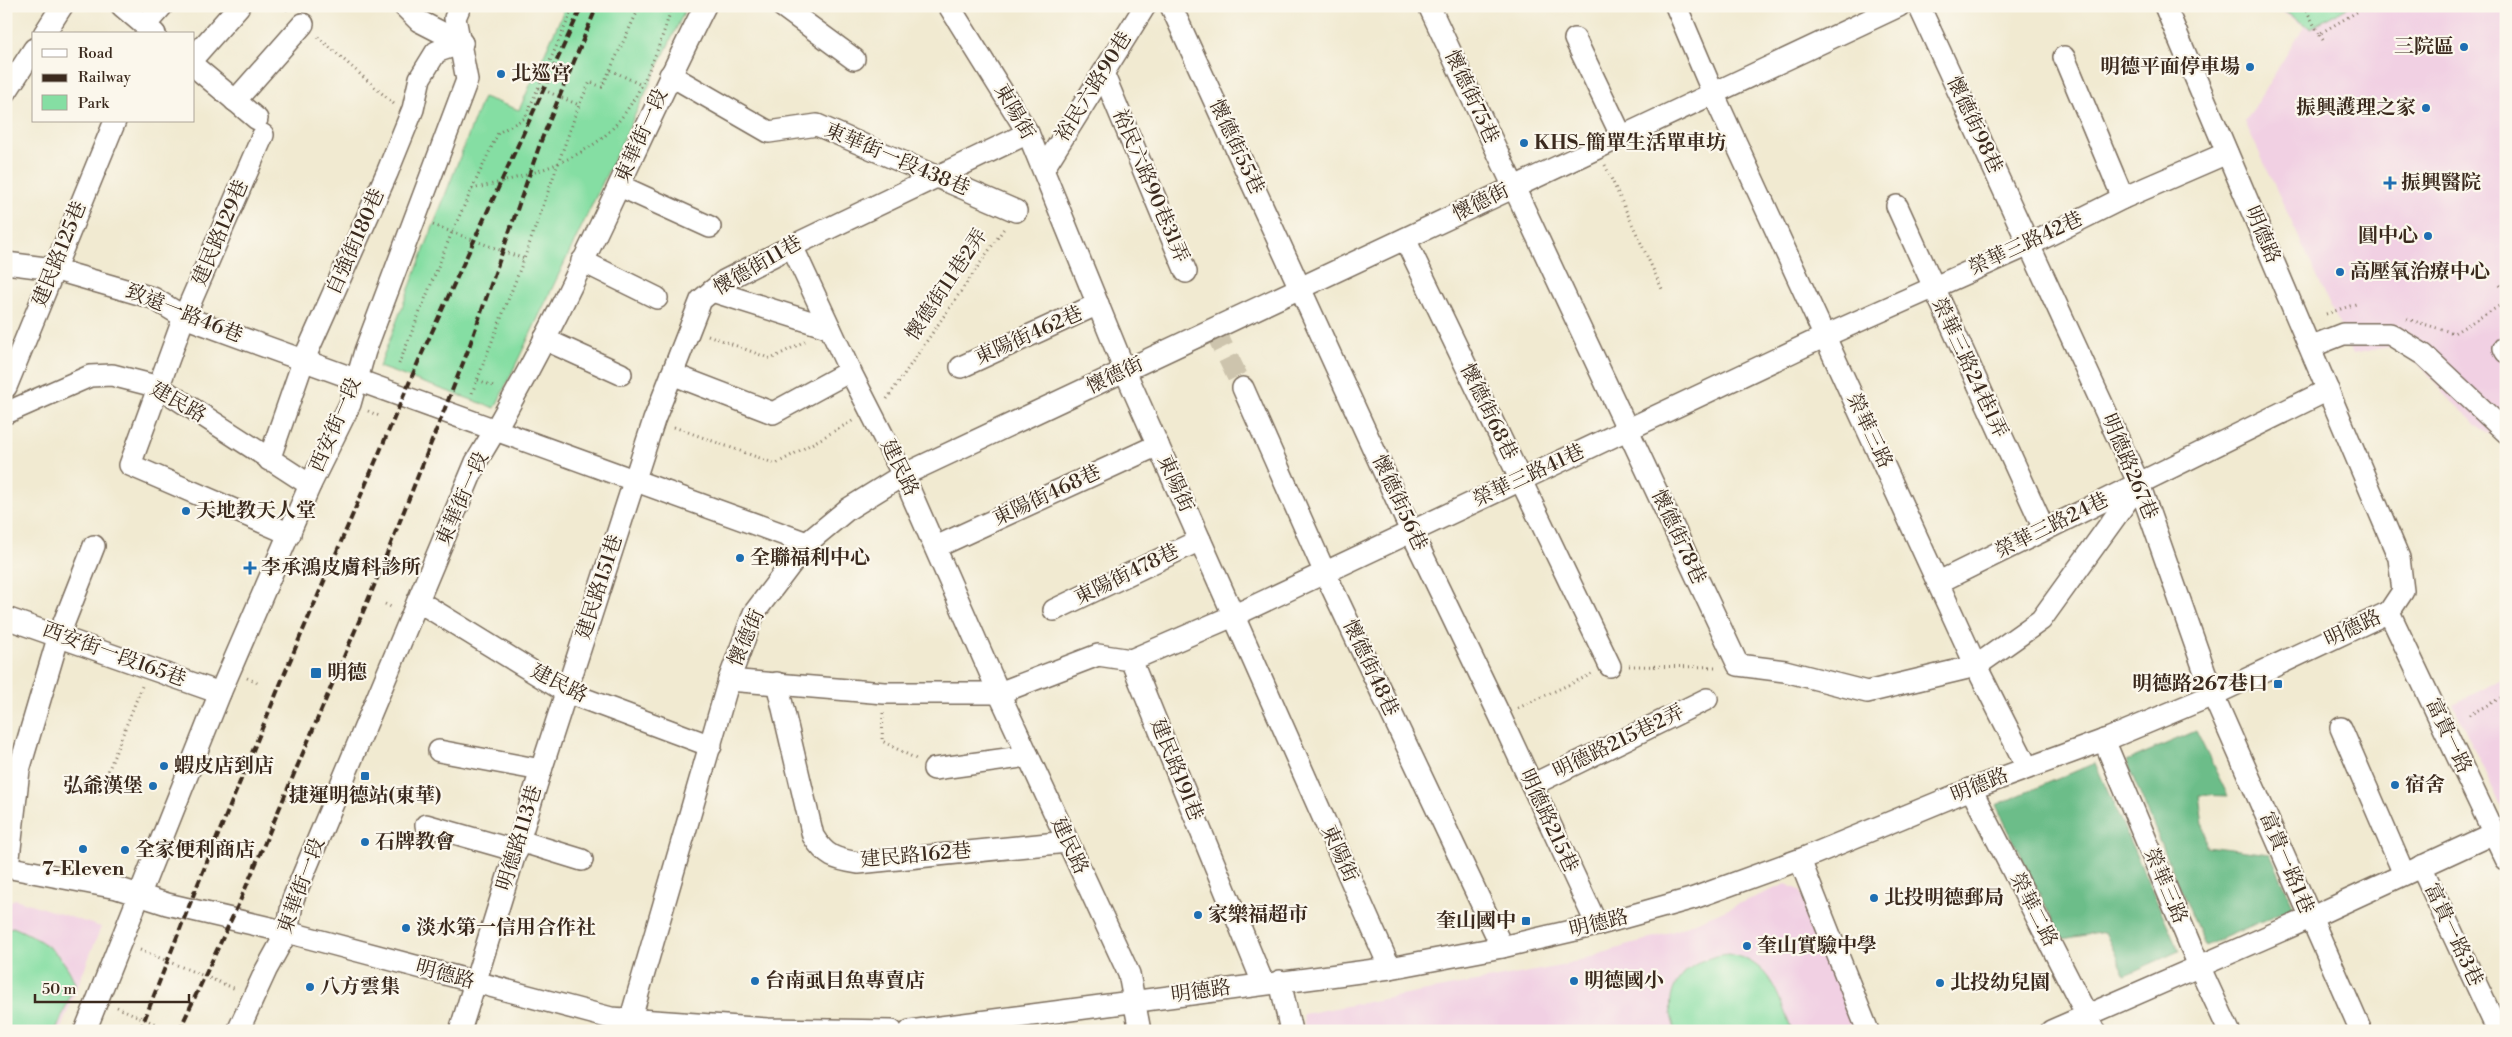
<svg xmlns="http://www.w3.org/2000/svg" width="2512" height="1037" viewBox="0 0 2512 1037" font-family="'Libre Bodoni','Noto Serif TC',serif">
	<rect width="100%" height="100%" fill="#fbf7ec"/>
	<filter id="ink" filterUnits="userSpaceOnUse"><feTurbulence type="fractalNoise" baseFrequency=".02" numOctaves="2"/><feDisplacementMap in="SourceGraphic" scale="10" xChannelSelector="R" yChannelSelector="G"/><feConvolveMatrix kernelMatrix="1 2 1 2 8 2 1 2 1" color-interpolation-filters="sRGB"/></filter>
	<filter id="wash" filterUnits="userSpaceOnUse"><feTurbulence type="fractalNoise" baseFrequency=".0096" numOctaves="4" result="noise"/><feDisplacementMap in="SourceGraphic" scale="20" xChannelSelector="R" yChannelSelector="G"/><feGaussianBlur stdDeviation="1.12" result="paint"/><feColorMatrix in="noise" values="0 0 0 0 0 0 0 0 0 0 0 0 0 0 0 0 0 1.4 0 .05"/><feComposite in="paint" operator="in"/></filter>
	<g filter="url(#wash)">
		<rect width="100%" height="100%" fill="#f1ead1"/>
		<g fill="#f1d0e3">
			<path d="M2273,6h233v439l-26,-18 -33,-30 -22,-27 -33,-24 -39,8 -108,-232 59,-96z"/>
			<path d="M2506,677v140l-53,-113z"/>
			<path d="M1786,884l14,6 57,141h-552l-2,-17 258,-48 113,-35z"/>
			<path d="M15,899l86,28 -41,104h-54v-128z"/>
		</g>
		<g fill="#85dea3" stroke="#608460">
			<path d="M566,6h121l-192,402 -116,-41 104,-270 36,13z"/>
			<path d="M2276,6h73l-39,22z"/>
			<path d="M13,927c28,12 52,27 62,57l-19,47h-50v-102z"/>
			<path d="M1728,954c44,8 49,40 64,77h-116c-18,-42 10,-72 52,-77z"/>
		</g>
		<g fill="#6cbd89" stroke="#547454">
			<path d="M2196,731l32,65 -29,-1 7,51 64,8 24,53 -89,39 -79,-185z"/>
			<path d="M2095,763l84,188 -54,24 -20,-43 -43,7 -66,-134z"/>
		</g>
	</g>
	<g filter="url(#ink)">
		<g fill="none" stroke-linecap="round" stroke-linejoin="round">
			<path stroke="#cdc4ad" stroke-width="21" stroke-dasharray="21 11" stroke-linecap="butt" d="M1214,329l29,59"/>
			<g stroke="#7b6d5d" stroke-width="24">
				<g id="minor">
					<path d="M122,6l33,28"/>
					<path d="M404,6l15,15 43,22"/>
					<path d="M782,6l72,53"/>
					<path d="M949,6l79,127 97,238 265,597"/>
					<path d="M1171,6l240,525 89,185 97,209"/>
					<path d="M1429,6l309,659 47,6 82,21 109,-26 65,-46 98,-136"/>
					<path d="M1676,6l37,87 263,573 51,101"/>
					<path d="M1919,6l220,478 74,211 148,336"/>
					<path d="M145,25l17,-19"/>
					<path d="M44,34l18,-28"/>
					<path d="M1575,39l46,96"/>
					<path d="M194,57l45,-51"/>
					<path d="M2064,57l59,141"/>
					<path d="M194,66l63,53"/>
					<path d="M1103,73l83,199"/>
					<path d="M670,75l99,57 48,-7 199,86"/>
					<path d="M6,92l28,-43"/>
					<path d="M235,101l68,-77"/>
					<path d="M263,135l-79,182 -54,148 160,69"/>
					<path d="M1044,168l101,-162"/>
					<path d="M620,186l90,41"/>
					<path d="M1897,206l147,323"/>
					<path d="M1405,239l205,427"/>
					<path d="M792,246l58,125 53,104 96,218 130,281 11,57"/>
					<path d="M582,261l75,37"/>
					<path d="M6,263l47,6 100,29 31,19 623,226"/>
					<path d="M712,291l118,37"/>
					<path d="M544,339l77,35"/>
					<path d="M2310,347l33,-13h47l34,21 82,77"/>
					<path d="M2506,347l-2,1 2,4"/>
					<path d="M961,367l137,-63"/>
					<path d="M672,374l101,39 77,-42"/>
					<path d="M6,387l109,-266"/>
					<path d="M1243,388l82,185 177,374"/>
					<path d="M6,413l84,-37 22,-1 47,12 151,98"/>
					<path d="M269,460l35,-101 83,-186 26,-64 7,-31 16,-26 26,-9"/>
					<path d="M936,547l222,-102"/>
					<path d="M1939,582l389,-192"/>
					<path d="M418,601l148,91 145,54"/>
					<path d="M1054,610l146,-70"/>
					<path d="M2389,612l117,247"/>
					<path d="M6,618l214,75"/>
					<path d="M729,680l155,13h115l99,-38 33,5"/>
					<path d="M777,683l36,153c13,21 22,23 45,27l209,-21"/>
					<path d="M2341,728l63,146"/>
					<path d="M2104,740l95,226 30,65"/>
					<path d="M439,751l102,19"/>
					<path d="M934,769l94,-13"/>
					<path d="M1532,785l175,-86"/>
					<path d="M1971,789l124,242"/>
					<path d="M426,825l91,26"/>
					<path d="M520,841l62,19"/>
					<path d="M1800,860l68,171"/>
					<path d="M8,866l11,-96 40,-135 35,-89"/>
					<path d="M2421,866l77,165"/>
					<path d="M6,867l111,21 50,16 120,28 324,86 157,11 124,2"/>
					<path d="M1280,981l11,50"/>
					<path d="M1263,983l-132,-323 102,-44 601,-284 195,-87 94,-47 104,-45"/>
					<path d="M630,1021l99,-341 25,-67 53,-70 41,-34 55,-34 996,-469"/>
					<path d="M85,1031l135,-338 90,-208 40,-81 15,-53 102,-271 -12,-62 5,-12"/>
					<path d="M238,1031l28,-61 21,-38 6,-33 183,-437c89,-145 152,-304 229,-456"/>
					<path d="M460,1031l81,-261 113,-350 47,-120 23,-19 68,-35 236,-113"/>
					<path d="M910,1031l480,-63 112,-21 95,-22 97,-27 110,-40 167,-69 139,-51 103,-43 176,-83 14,-21 -4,-33 -234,-552"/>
					<path d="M2051,1031l259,-113 184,-85"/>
				</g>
			</g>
			<g stroke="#7b6d5d" stroke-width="3" stroke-dasharray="1 4" stroke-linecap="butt">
				<path d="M283,6l6,5"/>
				<path d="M2304,6l15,28"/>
				<path d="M318,37l76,67"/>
				<path d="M2323,40l-4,-6 48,-28"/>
				<path d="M611,70l30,15"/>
				<path d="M539,88l40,17"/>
				<path d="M1605,165l58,126"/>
				<path d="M472,189c43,-10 88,-21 125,-47 39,-28 62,-92 75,-136"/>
				<path d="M433,225l91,34"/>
				<path d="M2500,285l6,8"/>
				<path d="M2326,314l33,-11"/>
				<path d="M2407,319l47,14 52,-31"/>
				<path d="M708,335l63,24 34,-18"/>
				<path d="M399,364l53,-132 46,-99 27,-15 49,-112"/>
				<path d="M478,380l18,7"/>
				<path d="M472,393l52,-134 55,-154 11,-23 12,5 38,-81"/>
				<path d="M887,399l118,-172"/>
				<path d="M368,411l11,5"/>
				<path d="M674,427l102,37 78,-44"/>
				<path d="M385,604l8,4"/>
				<path d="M1629,666l89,1"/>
				<path d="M247,678l13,6"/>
				<path d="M1518,708l74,-34"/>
				<path d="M883,713l-1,28 36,19"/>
				<path d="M2469,715l37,-20"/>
				<path d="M99,794l43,-108"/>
				<path d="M140,950l96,39"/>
				<path d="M117,1007l54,24"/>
			</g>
			<use href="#minor" stroke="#fff" stroke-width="21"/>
			<g stroke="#3b2a1e" stroke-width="4" stroke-dasharray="8 4" stroke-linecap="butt">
				<path d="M140,1031l55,-140 94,-228 130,-303 163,-354"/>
				<path d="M179,1031l61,-130 134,-315 93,-233 74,-212 56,-135"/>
			</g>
		</g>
	</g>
	<g fill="#1f6fb2" stroke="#fbf7ec" stroke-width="2">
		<circle cx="2464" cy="47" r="5"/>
		<circle cx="2250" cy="67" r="5"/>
		<circle cx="501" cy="74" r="5"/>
		<circle cx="2426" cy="108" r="5"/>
		<circle cx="1524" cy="143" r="5"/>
		<path d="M2387.5 175.5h5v5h5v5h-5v5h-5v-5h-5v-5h5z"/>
		<circle cx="2428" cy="236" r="5"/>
		<circle cx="2340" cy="272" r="5"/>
		<circle cx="186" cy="511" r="5"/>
		<circle cx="740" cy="558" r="5"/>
		<path d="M247.5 560.5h5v5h5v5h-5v5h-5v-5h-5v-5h5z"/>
		<rect x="310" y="667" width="12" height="12" rx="2.5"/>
		<rect x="2273" y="679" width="10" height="10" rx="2.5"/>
		<circle cx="164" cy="766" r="5"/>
		<rect x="360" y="771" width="10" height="10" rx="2.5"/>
		<circle cx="2395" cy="785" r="5"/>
		<circle cx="153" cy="786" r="5"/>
		<circle cx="365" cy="842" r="5"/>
		<circle cx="83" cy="849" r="5"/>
		<circle cx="125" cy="850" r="5"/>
		<circle cx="1874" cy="898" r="5"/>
		<circle cx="1198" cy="915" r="5"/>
		<rect x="1521" y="916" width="10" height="10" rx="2.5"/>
		<circle cx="406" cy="928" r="5"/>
		<circle cx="1747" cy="946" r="5"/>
		<circle cx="755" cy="981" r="5"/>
		<circle cx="1574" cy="981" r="5"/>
		<circle cx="1940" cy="983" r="5"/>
		<circle cx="310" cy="987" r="5"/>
	</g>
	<g text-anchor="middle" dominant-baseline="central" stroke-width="4.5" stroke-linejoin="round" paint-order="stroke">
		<g font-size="20" font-weight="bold" fill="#3b2a1e" stroke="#fbf7ec" text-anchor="start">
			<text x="2454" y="47" text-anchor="end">三院區</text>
			<text x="2240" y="67" text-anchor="end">明德平面停車場</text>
			<text x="511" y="74">北巡宮</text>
			<text x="2416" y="108" text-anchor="end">振興護理之家</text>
			<text x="1534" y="143">KHS-簡單生活單車坊</text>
			<text x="2401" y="183">振興醫院</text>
			<text x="2418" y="236" text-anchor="end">圓中心</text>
			<text x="2350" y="272">高壓氧治療中心</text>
			<text x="196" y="511">天地教天人堂</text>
			<text x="750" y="558">全聯福利中心</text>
			<text x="261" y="568">李承鴻皮膚科診所</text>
			<text x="327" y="673">明德</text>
			<text x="2268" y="684" text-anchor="end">明德路267巷口</text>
			<text x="174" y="766">蝦皮店到店</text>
			<text x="2405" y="785">宿舍</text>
			<text x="143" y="786" text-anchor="end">弘爺漢堡</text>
			<text x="365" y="796" text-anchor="middle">捷運明德站(東華)</text>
			<text x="375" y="842">石牌教會</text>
			<text x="135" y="850">全家便利商店</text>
			<text x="83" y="869" text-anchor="middle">7-Eleven</text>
			<text x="1884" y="898">北投明德郵局</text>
			<text x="1208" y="915">家樂福超市</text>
			<text x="1516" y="921" text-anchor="end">奎山國中</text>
			<text x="416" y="928">淡水第一信用合作社</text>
			<text x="1757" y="946">奎山實驗中學</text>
			<text x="765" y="981">台南虱目魚專賣店</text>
			<text x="1584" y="981">明德國小</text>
			<text x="1950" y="983">北投幼兒園</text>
			<text x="320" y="987">八方雲集</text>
		</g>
		<g font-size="20" fill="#3b2a1e" stroke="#fbf7ec">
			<text transform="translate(1094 87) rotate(-58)">裕民六路90巷</text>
			<text transform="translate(1471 97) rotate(65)">懷德街75巷</text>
			<text transform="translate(1014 112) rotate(60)">東陽街</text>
			<text transform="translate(1974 125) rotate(65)">懷德街98巷</text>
			<text transform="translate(642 136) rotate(-66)">東華街一段</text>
			<text transform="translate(1236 147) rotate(65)">懷德街55巷</text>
			<text transform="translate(897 160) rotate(23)">東華街一段438巷</text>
			<text transform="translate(1150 186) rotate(67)">裕民六路90巷31弄</text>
			<text transform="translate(1481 203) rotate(-26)">懷德街</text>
			<text transform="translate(221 233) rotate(-67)">建民路129巷</text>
			<text transform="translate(2262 235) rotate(67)">明德路</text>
			<text transform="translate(356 242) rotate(-66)">自強街180巷</text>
			<text transform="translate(2026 244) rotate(-25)">榮華三路42巷</text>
			<text transform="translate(60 254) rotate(-68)">建民路125巷</text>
			<text transform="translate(758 266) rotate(-30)">懷德街11巷</text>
			<text transform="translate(947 285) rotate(-56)">懷德街11巷2弄</text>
			<text transform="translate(184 314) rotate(22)">致遠一路46巷</text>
			<text transform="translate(1029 336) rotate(-24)">東陽街462巷</text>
			<text transform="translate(1969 368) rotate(65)">榮華三路24巷1弄</text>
			<text transform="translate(1115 376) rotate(-25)">懷德街</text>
			<text transform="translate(178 403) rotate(30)">建民路</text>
			<text transform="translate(1488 412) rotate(64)">懷德街68巷</text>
			<text transform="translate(336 425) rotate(-67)">西安街一段</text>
			<text transform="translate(1869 431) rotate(65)">榮華三路</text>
			<text transform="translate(2129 467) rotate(67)">明德路267巷</text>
			<text transform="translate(899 468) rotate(64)">建民路</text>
			<text transform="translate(1529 476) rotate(-25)">榮華三路41巷</text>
			<text transform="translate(1175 484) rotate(66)">東陽街</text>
			<text transform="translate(1047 496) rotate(-25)">東陽街468巷</text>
			<text transform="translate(463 499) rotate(-66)">東華街一段</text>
			<text transform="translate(1399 503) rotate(65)">懷德街56巷</text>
			<text transform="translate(2052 526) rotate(-26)">榮華三路24巷</text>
			<text transform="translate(1678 537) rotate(65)">懷德街78巷</text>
			<text transform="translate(1127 575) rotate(-26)">東陽街478巷</text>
			<text transform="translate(600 587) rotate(-72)">建民路151巷</text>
			<text transform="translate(2353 629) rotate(-25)">明德路</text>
			<text transform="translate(747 638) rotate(-66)">懷德街</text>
			<text transform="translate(114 655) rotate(20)">西安街一段165巷</text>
			<text transform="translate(1370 668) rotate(65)">懷德街48巷</text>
			<text transform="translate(559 684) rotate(27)">建民路</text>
			<text transform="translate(2448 736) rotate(65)">富貴一路</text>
			<text transform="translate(1619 742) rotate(-26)">明德路215巷2弄</text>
			<text transform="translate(1176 770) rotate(68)">建民路191巷</text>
			<text transform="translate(1980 786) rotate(-22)">明德路</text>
			<text transform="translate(1548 821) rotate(65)">明德路215巷</text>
			<text transform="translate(520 838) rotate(-73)">明德路113巷</text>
			<text transform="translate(1069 846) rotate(65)">建民路</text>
			<text transform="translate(1339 854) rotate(66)">東陽街</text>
			<text transform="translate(916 856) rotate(-5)">建民路162巷</text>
			<text transform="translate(2286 863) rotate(67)">富貴一路1巷</text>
			<text transform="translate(302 886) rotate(-70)">東華街一段</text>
			<text transform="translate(2165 886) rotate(67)">榮華三路</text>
			<text transform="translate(2033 910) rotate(63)">榮華二路</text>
			<text transform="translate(1599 924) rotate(-14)">明德路</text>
			<text transform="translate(2453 935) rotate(65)">富貴一路3巷</text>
			<text transform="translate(445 975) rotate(15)">明德路</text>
			<text transform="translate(1201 992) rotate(-8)">明德路</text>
		</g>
	</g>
	<rect width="2512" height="1037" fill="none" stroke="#fbf7ec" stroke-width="25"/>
	<rect x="32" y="32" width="162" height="90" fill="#fbf7ec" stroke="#aea59a"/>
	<rect x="42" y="49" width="25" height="8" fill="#ffffff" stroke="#aea59a"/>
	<text x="78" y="58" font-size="15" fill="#3b2a1e">Road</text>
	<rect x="42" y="74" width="25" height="8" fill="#3b2a1e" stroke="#aea59a"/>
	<text x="78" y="82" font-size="15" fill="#3b2a1e">Railway</text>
	<rect x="42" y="95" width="25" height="15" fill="#85dea3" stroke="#aea59a"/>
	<text x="78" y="108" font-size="15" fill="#3b2a1e">Park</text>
	<path d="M35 994v8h154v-8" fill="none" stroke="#3b2a1e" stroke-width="2.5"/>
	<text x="42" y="994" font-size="15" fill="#3b2a1e" stroke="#fbf7ec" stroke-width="4" paint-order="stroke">50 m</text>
</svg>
